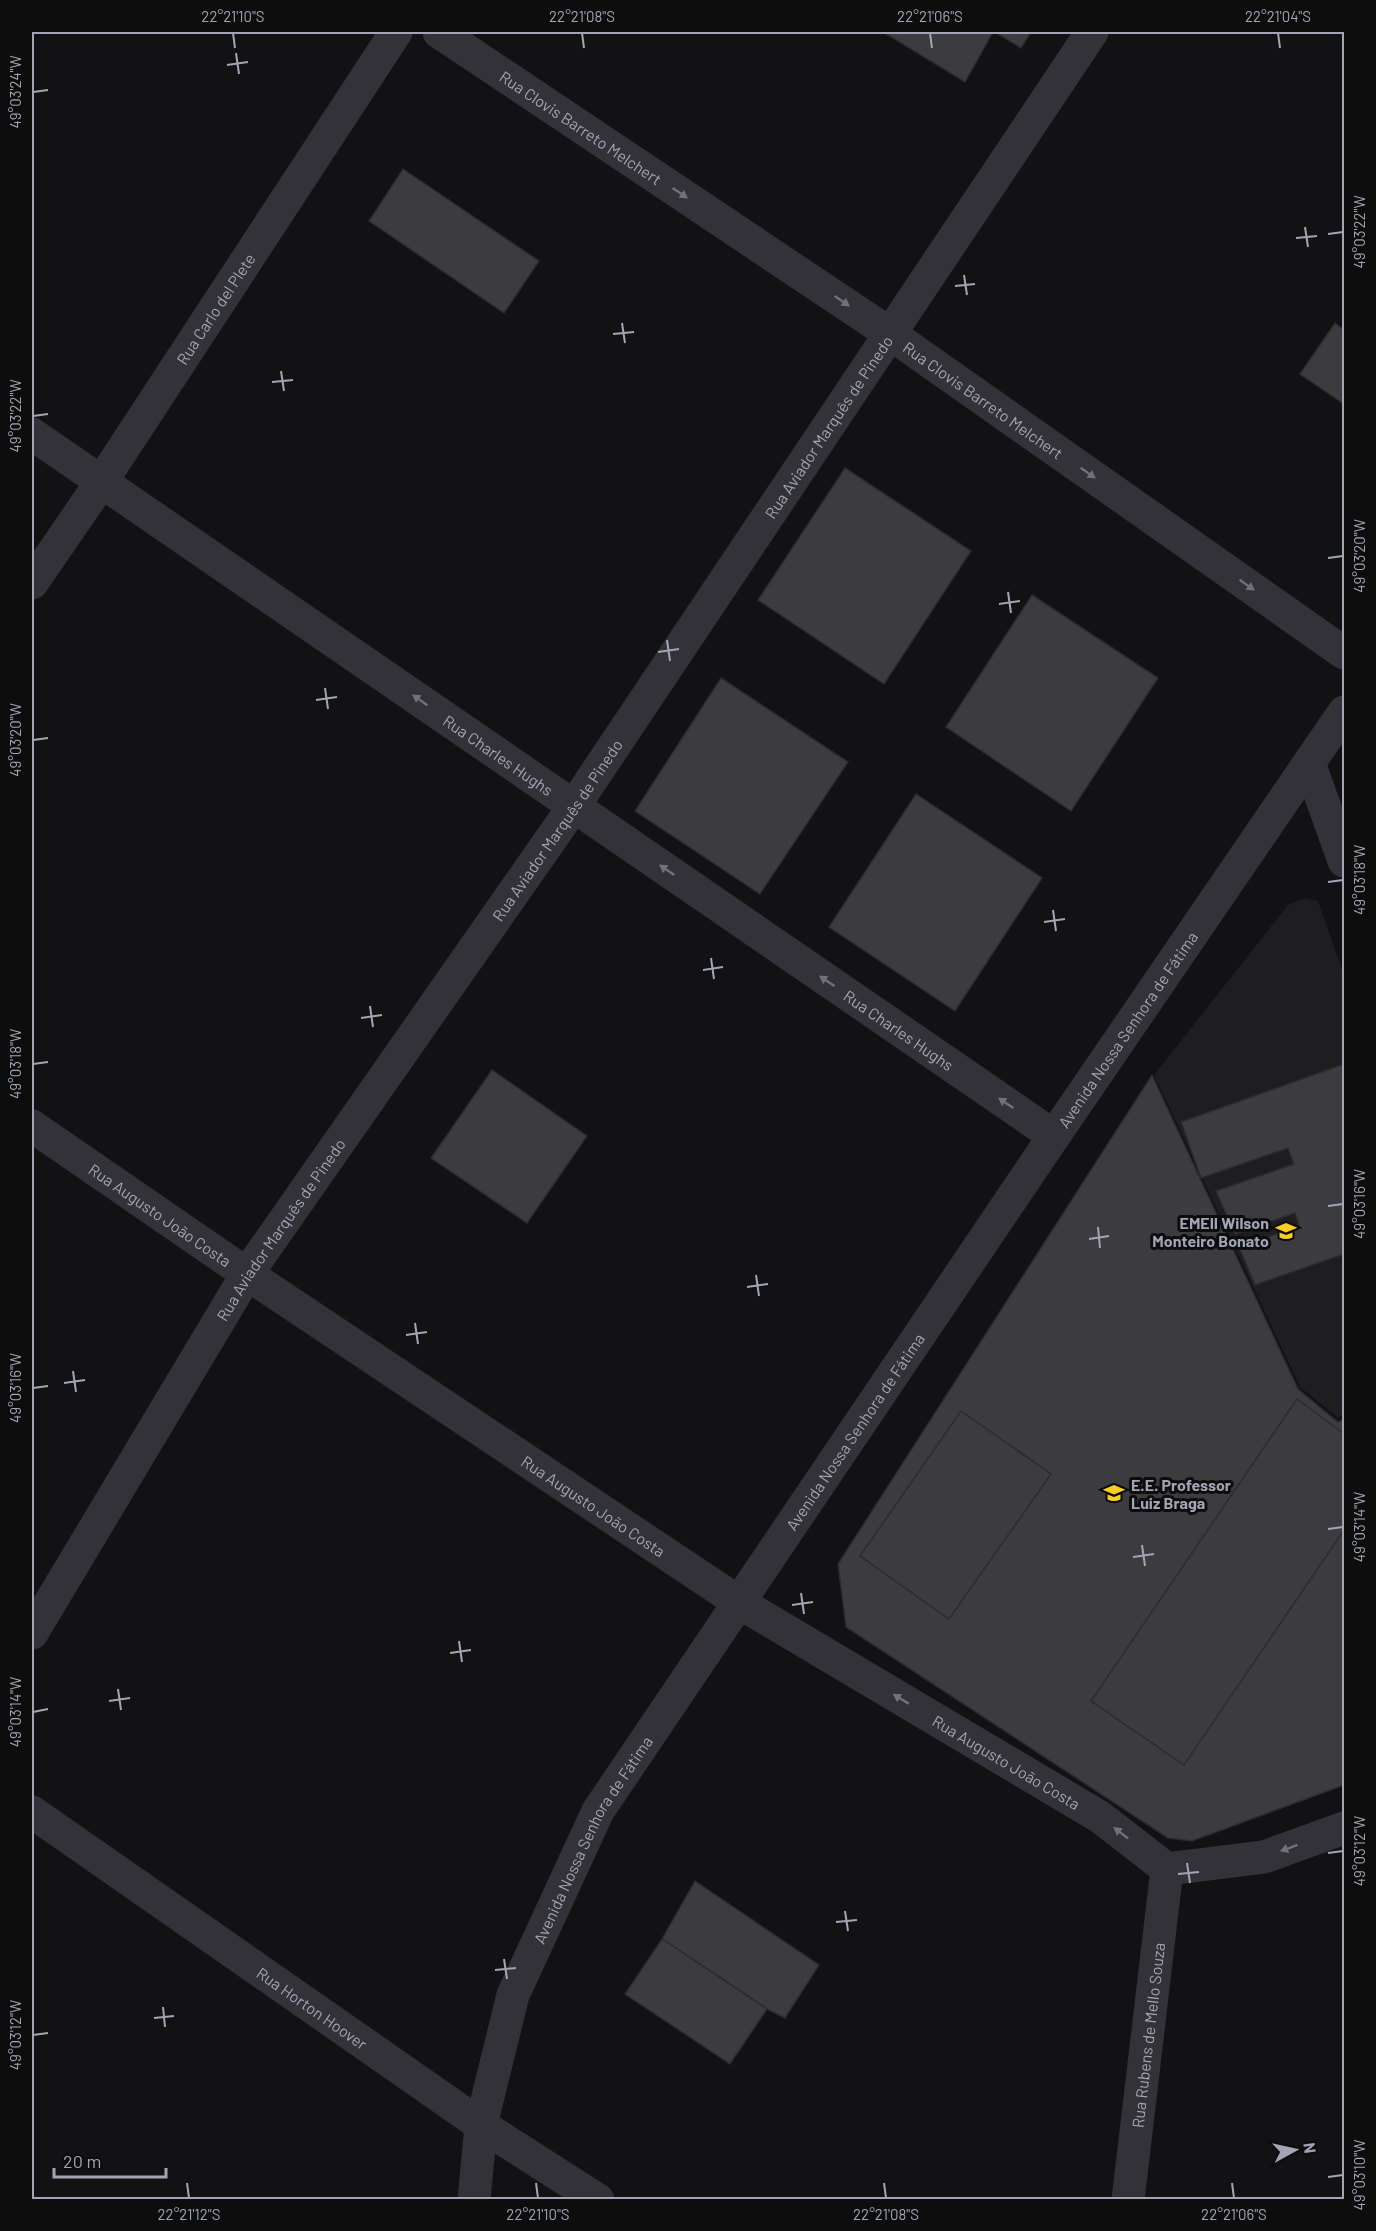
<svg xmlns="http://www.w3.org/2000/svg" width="1376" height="2231" viewBox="0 0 1376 2231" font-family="Barlow,sans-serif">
	<rect width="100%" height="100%" fill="#121113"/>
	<path fill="#1e1d20" d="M1304,898l14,3 26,74v439l-6,4 -38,-31 -146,-312 134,-170z"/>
	<g fill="#3c3b40" stroke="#2c2b2f" stroke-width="1.5">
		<path d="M883,32h110l-28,50z"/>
		<path d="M995,32h36l-10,16z"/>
		<path d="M403,169l136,92 -35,52 -135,-92z"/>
		<path d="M1335,323l9,7v74l-44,-30z"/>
		<path d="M845,468l126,83 -87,133 -126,-84z"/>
		<path d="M1032,595l126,83 -87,133 -125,-84z"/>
		<path d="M721,678l127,84 -88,132 -125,-83z"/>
		<path d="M916,794l126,84 -87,133 -126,-84z"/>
		<path d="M1344,1064v190l-89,31 -16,-38 60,-21 -4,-13 -60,21 -19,-43 78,-27 -6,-16 -87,30 -20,-56z"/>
		<path d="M492,1070l95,66 -60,87 -96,-65z"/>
		<path d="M1152,1075l146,314 40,33 6,-3v366l-152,56 -24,-3 -322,-211 -8,-63z"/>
		<path d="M1297,1399l47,35v96l-160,235 -93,-64z"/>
		<path d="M961,1411l90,63 -102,145 -89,-63z"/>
		<path d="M695,1881l124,84 -34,53 -18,-9 -105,-70z"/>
		<path d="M662,1939l105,70 -37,55 -105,-70z"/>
	</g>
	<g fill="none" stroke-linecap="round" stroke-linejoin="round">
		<g stroke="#323238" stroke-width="33">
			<path id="s1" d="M439,32l450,301 455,320"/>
			<path id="s2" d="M32,434l1022,702"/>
			<path id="s3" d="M32,583l70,-102 294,-449"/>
			<path d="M1309,763l35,98"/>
			<path id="s4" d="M32,1126l215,148 493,329 360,214 67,52"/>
			<path id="s5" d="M32,1633l215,-359 327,-468 518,-774"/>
			<path id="s6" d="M32,1812l449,313 117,75"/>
			<path d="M1167,1869l97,-12 80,-29"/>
			<path id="s7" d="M474,2200l7,-75 32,-130 85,-184 456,-675 290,-424"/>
			<path id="s8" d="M1128,2200l39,-331"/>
		</g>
	</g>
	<defs><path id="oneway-solid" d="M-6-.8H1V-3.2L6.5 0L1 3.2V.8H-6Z" transform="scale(1.5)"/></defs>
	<g fill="#70717c">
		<use href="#oneway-solid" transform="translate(680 193) rotate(34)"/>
		<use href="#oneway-solid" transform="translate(842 301) rotate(34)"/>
		<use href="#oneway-solid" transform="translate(1088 473) rotate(35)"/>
		<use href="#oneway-solid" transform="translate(1247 585) rotate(35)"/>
		<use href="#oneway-solid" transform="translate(420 700) rotate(-145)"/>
		<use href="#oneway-solid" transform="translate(667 870) rotate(-146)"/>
		<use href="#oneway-solid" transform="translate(827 981) rotate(-146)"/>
		<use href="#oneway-solid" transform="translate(1006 1103) rotate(-146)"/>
		<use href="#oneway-solid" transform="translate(901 1699) rotate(-149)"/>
		<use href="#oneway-solid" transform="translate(1121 1833) rotate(-142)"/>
		<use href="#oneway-solid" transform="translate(1289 1848) rotate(160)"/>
	</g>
	<path fill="none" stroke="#a2a5b4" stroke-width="2" d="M233,33l2,15M582,33l2,15M930,33l2,15M1278,33l2,15M236,53l3,21M227,65l21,-3M33,92l15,-2M1305,227l3,20M1328,234l15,-2M1296,238l21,-2M964,275l3,20M955,286l20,-2M622,323l3,20M613,334l21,-2M281,371l3,20M272,382l21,-2M33,416l15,-2M1328,558l15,-2M1008,592l3,21M999,604l21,-3M667,640l3,21M658,652l21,-3M325,688l3,21M316,700l21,-3M33,740l15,-2M1328,882l15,-2M1053,910l3,21M1044,922l21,-3M711,958l3,21M703,970l20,-3M370,1006l3,21M361,1018l21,-3M33,1064l15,-2M1328,1206l15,-2M1098,1227l2,21M1089,1239l20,-3M756,1275l3,21M747,1287l21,-3M415,1323l3,21M406,1335l21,-3M73,1371l3,21M64,1383l21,-3M33,1388l15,-2M1328,1529l15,-2M1142,1545l3,21M1133,1557l21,-3M801,1593l3,21M792,1605l21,-3M459,1641l3,21M450,1653l21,-3M118,1689l3,21M109,1701l21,-3M33,1712l15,-3M1328,1853l15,-2M1187,1863l3,20M1178,1874l21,-2M845,1911l3,20M836,1922l21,-2M504,1959l3,20M495,1970l21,-2M163,2007l2,20M154,2018l20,-2M33,2035l15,-2M1328,2177l15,-2M187,2183l2,15M536,2183l2,15M884,2183l2,15M1232,2183l2,15"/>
	<defs>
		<g id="school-bare" transform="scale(1.62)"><path d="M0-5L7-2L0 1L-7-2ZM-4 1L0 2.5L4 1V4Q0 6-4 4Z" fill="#f8ce25" stroke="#0d0d0e" stroke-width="2.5" paint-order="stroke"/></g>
	</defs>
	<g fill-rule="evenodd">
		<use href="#school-bare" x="1286" y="1231"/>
		<use href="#school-bare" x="1114" y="1493"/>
	</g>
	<g text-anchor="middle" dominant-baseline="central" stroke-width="6" stroke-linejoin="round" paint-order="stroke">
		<g font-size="16" fill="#a2a5b4" stroke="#0d0d0e">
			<text stroke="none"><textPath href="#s1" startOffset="171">Rua Clovis Barreto Melchert</textPath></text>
			<text stroke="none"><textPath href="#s3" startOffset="330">Rua Carlo del Plete</textPath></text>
			<text stroke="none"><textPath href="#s1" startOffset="657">Rua Clovis Barreto Melchert</textPath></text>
			<text stroke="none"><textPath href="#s5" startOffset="1446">Rua Aviador Marquês de Pinedo</textPath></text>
			<text stroke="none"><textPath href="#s2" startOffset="566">Rua Charles Hughs</textPath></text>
			<text stroke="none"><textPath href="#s5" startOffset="960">Rua Aviador Marquês de Pinedo</textPath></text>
			<text stroke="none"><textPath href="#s7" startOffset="1356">Avenida Nossa Senhora de Fátima</textPath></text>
			<text stroke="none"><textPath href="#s2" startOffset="1052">Rua Charles Hughs</textPath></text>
			<text stroke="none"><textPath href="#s4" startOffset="156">Rua Augusto João Costa</textPath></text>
			<text stroke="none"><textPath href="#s5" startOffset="474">Rua Aviador Marquês de Pinedo</textPath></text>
			<text stroke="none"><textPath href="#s7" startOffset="870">Avenida Nossa Senhora de Fátima</textPath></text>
			<text stroke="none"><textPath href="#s4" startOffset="678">Rua Augusto João Costa</textPath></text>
			<text stroke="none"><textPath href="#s4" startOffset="1164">Rua Augusto João Costa</textPath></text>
			<text stroke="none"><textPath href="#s7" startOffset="384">Avenida Nossa Senhora de Fátima</textPath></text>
			<text stroke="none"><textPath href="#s6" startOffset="342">Rua Horton Hoover</textPath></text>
			<text stroke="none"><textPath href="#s8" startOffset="166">Rua Rubens de Mello Souza</textPath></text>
		</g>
		<g font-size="16" font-weight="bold" fill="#a2a5b4" stroke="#0d0d0e" text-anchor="end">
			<text x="1269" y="1222">EMEII Wilson<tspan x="1269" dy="18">Monteiro Bonato</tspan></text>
			<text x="1131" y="1484" text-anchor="start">E.E. Professor<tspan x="1131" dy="18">Luiz Braga</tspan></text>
		</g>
	</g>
	<rect width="1376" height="2231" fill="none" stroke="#0d0d0e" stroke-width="66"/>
	<g transform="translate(1295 2150) rotate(82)" stroke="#0d0d0e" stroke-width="4.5" paint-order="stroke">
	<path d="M0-4.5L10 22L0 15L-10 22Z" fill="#a2a5b4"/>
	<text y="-9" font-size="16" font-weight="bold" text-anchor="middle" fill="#a2a5b4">N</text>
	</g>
	<path d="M54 2168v9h112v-9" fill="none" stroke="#a2a5b4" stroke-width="3"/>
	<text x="63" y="2168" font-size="18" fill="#a2a5b4" stroke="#0d0d0e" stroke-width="4.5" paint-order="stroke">20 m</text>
	<rect x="33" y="33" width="1310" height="2165" fill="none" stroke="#a2a5b4" stroke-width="2"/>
	<g font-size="15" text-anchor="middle" fill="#a2a5b4">
		<text x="233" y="22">22°21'10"S</text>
		<text x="582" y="22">22°21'08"S</text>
		<text x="930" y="22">22°21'06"S</text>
		<text x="1278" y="22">22°21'04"S</text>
		<text transform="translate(16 92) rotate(-90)" y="5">49°03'24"W</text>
		<text transform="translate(1360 232) rotate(-90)" y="5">49°03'22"W</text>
		<text transform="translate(16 416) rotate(-90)" y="5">49°03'22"W</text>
		<text transform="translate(1360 556) rotate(-90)" y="5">49°03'20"W</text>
		<text transform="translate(16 740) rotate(-90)" y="5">49°03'20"W</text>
		<text transform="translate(1360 880) rotate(-90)" y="5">49°03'18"W</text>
		<text transform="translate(16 1064) rotate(-90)" y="5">49°03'18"W</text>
		<text transform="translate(1360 1204) rotate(-90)" y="5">49°03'16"W</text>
		<text transform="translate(16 1388) rotate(-90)" y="5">49°03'16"W</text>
		<text transform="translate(1360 1527) rotate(-90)" y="5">49°03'14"W</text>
		<text transform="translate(16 1712) rotate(-90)" y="5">49°03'14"W</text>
		<text transform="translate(1360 1851) rotate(-90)" y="5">49°03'12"W</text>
		<text transform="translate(16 2035) rotate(-90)" y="5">49°03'12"W</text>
		<text transform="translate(1360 2175) rotate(-90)" y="5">49°03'10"W</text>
		<text x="189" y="2220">22°21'12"S</text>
		<text x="538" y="2220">22°21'10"S</text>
		<text x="886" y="2220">22°21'08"S</text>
		<text x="1234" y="2220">22°21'06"S</text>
	</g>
</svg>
